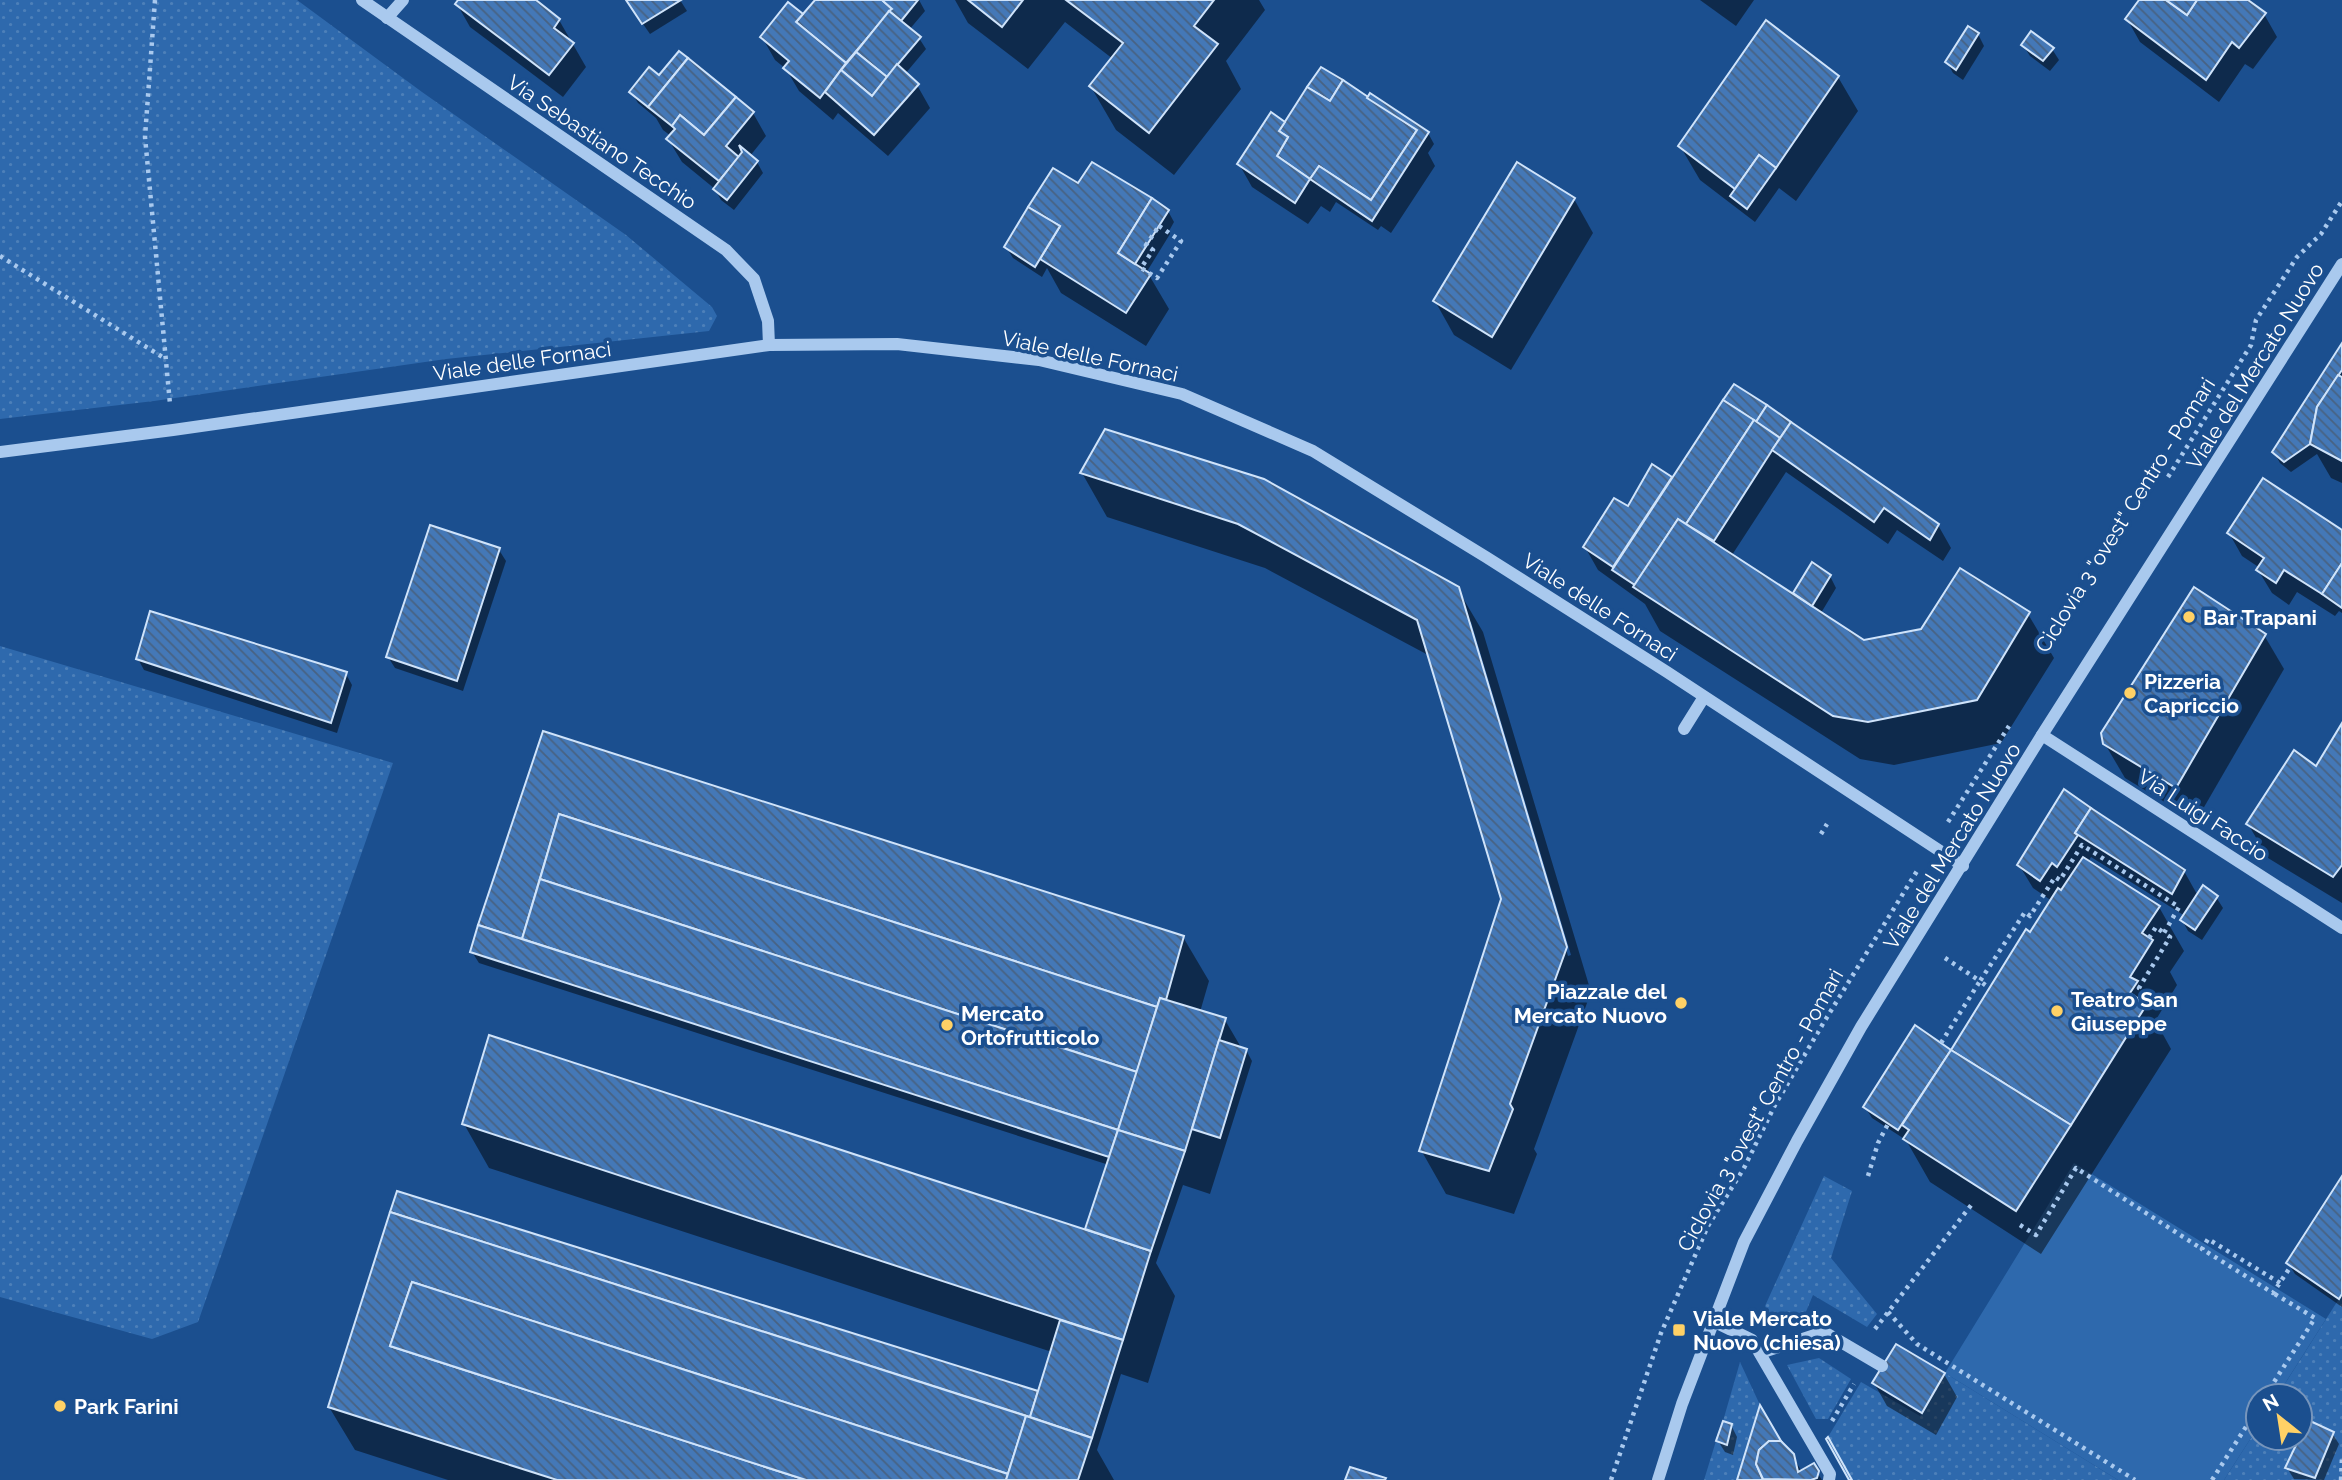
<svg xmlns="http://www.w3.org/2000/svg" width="2342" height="1480" viewBox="0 0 2342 1480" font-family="Raleway,sans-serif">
	<defs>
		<pattern id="green-dots" width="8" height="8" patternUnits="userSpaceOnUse" patternTransform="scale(1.75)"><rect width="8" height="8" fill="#2e69ad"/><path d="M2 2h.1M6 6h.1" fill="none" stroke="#4d80b9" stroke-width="1.8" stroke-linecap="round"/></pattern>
		<pattern id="building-back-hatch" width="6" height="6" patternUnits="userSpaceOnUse" patternTransform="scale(1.75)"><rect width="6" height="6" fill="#4478b7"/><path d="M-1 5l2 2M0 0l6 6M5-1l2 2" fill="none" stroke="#486282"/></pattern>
	</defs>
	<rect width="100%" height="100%" fill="#1b4f8f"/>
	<g fill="url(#green-dots)">
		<path d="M0,0h297l125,92 204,143 86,72 5,9 -8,15 -263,28 -292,42 -154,18z"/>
		<path d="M0,646l393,117 -195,559 -46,17 -152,-42z"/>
		<path d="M1824,1176l28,15 -21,67 46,56 -10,13 -54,-32 -11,26 -27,7 -10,-22z"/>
		<path d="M2342,1294v186h-118l34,-53v11h42v-42h-23z"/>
		<path d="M1819,1358l32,21 -23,40h-12l-29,-54z"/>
		<path d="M1740,1362l20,43 -23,75h-33l12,-39 10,4 6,-21 -9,-3z"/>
		<path d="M1945,1373l173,107h-266l-24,-43 33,-55 59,34z"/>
	</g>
	<path fill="#2e69ad" d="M2074,1163l252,156 -49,77h-19v31l-34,53h-106l-173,-107z"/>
	<g fill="#0007" fill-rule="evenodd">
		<path d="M460,0h73l26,20 27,47 -23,30 -93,-70 -13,-23z"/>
		<path d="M680,0l7,11 -37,23 -16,-23z"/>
		<path d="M817,0h102l6,11 -16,19 10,8 7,11 -21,25 12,11 13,23 -42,48 -50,-43 -5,7 -34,-29 -13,-22 -11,-9 -13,-23 41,-20z"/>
		<path d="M955,0h304l6,10 -39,51 15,28 -67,86 -58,-45 -25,-43 22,-28 -48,-37 -37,47 -60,-46z"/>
		<path d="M1700,0h54l-18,26z"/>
		<path d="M2141,0h104l19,14 13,23 -24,32 -8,-5 -26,38 -79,-60 -13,-23z"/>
		<path d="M1978,34l6,12 -21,34 -10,-7 -6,-11z"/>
		<path d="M2023,45l29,4 7,11 -9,11 -20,-15z"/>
		<path d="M659,77l94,36 13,23 -16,20 7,6 6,11 -29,37 -13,-10 -6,-11 -33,-27 -14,-23 3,-3 -8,-6 -7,-12 -18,-15 -7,-11z"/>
		<path d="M1838,77l20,34 -62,90 -17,-13 -24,34 -55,-42 -20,-34z"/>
		<path d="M1368,100l60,33 6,11 -6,9 7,13 -44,67 -10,-7 -3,4 -42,-28 -6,10 -9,-6 -13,18 -56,-37 -13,-23 44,-41z"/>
		<path d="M1078,186l90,25 6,11 -5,9 1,3 -24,39 3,2 20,34 -23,37 -85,-53 -14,-25 -5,9 -29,-19 -7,-11z"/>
		<path d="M1574,199l19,34 -82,137 -57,-35 -19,-34z"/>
		<path d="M2342,346v137l-11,-5 -14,-24 -26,18 -11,-9 -6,-11z"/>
		<path d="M1735,387l203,138 13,23 -8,13 -46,-31 -9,14 -102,-72 -54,83 67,44 -4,-6 35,-17 6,12 -15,25 43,28 164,-27 26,44 -53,85 -107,22 -34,-6 -200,-128 -15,-27 -47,-34 -13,-23 43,-38 25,-43 20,13z"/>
		<path d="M1082,473l375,115 26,44 108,360 -57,157 3,5 -23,60 -68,-20 -25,-44 81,-251 -72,-243 -165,-88 -158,-51zM1467,622h4l100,333 -3,1z"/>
		<path d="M2342,532v81l-3,-2 -4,5 -38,-24 -8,13 -17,-12 -14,-23 2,-2 -18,-12 -13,-23z"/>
		<path d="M499,550l7,11 -43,130 -68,-23 -7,-11z"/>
		<path d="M2264,635l20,34 -88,152 -71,-43 -20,-34z"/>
		<path d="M138,659l208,15 6,11 -15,48 -193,-63z"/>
		<path d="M2342,726v177l-74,-45 -20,-34 68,-55z"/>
		<path d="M544,733l639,204 26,44 -9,31 25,8 17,29 4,1 6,11 -42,133 -27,-9 -27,78 19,33 -27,87 -27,-9 -24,76 17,30h-666l-93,-30 -26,-43 69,-214 642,200 12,-41 -563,-184 -25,-44 625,109 -2,-4 22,-64 -630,-202 -7,-11z"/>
		<path d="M2064,792l120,79 14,25 18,1 7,11 -21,32 -14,-9 -6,-11 3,-4 -94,-59 -3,5 71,45 25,44 -14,21 7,13 -20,33 4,8 -1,3 11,20 -130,205 -111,-72 -24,-42 -34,-22 -7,-11 50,-79 35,23 102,-150 -19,-13 -14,-23z"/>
		<path d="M2342,1179v128l-47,-33 -7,-11z"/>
		<path d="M1944,1374l13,23 -21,38 -49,-29 -13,-23z"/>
		<path d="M1760,1409l20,33 12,13 10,17 11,-6 9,14h-83z"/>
		<path d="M1731,1425l6,12 -4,18 -8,-3 -7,-11z"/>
		<path d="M2332,1433l7,11 -15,36 -30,-1 -7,-11z"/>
	</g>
	<g fill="url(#building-back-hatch)" stroke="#cfe3fa" stroke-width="2">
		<path d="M458,0h78l24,19 -6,9 20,15 -25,32 -94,-71z"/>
		<path d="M626,0h55l-39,24z"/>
		<path d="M815,0h67l10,9 -46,54 -50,-41z"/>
		<path d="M882,0h36l-17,21 -12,-10 3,-2z"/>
		<path d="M968,0h55l-21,27z"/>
		<path d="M1066,0h148l-20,26 24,18 -69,89 -60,-47 34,-43z"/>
		<path d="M2139,0h27l21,15 10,-15h51l18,13 -27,35 -7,-6 -26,38 -81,-61z"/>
		<path d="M2166,0h31l-10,15z"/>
		<path d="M788,2l15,12 -7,8 50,41 -26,35 -37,-30 6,-7 -29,-24z"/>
		<path d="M889,11l32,26 -34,40 -31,-25z"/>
		<path d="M1766,20l73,56 -63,92 -17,-13 -24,34 -57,-43z"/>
		<path d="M1968,26l11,7 -23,37 -11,-8z"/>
		<path d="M2031,31l23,17 -11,13 -22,-16z"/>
		<path d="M679,51l9,7 -40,49 -19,-15 20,-25 10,8z"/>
		<path d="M856,52l31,25 -15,19 -31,-26z"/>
		<path d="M688,58l48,39 -32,38 -24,-20 -8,11 -24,-19z"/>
		<path d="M897,64l22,20 -45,51 -49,-43 16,-22 31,26z"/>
		<path d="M1321,67l22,13 -13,21 -23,-14z"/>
		<path d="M1343,80l74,50 -46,70 -52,-34 -9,13 -33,-23 11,-19 -9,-6 28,-44 23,14z"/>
		<path d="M1370,93l59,39 -57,89 -62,-42 9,-13 52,34 46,-70 -50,-32z"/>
		<path d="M736,97l18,15 -28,34 13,11 -20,24 -53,-42 9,-10 -3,-3 8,-11 24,20z"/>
		<path d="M1271,112l14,10 -6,9 9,6 -11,19 33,23 -15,24 -58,-39z"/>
		<path d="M739,145l19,16 -31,39 -14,-11 29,-37z"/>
		<path d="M1759,155l17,13 -29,41 -17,-13z"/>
		<path d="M1092,162l60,36 -34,55 33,21 -25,39 -86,-54 20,-33 -32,-19 25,-39 25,15z"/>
		<path d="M1517,162l58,36 -83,139 -59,-36z"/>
		<path d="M1152,198l17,12 -34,54 -17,-11z"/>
		<path d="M1028,207l32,19 -25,41 -31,-20z"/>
		<path d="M2342,343v27l-25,37 -7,37 -26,18 -12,-10z"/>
		<path d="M2338,375l4,2v84l-32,-17 7,-37z"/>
		<path d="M1734,384l33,21 -11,17 -33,-22z"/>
		<path d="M1723,400l31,20 -68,104 -8,-5 -43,66 -23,-15z"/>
		<path d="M1767,405l24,17 -11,16 -24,-16z"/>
		<path d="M1754,420l26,18 -66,103 -28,-17z"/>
		<path d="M1791,422l148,102 -9,16 -46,-32 -10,14 -102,-72z"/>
		<path d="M1105,429l159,50 195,108 108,360 -57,157 3,5 -24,62 -70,-20 82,-252 -84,-279 -179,-96 -158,-51z"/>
		<path d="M1652,464l20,13 -59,90 -30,-20 31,-49 14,8z"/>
		<path d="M2263,478l79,52v33l-20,31 -38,-24 -8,13 -20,-13 8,-12 -37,-25z"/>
		<path d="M1678,519l186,121 57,-11 39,-61 70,44 -53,88 -109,22 -35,-6 -200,-129z"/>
		<path d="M430,525l70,23 -43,133 -71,-24z"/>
		<path d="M1812,562l19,13 -19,31 -19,-13z"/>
		<path d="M2342,563v45l-20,-14z"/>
		<path d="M2194,587l72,47 -90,154 -73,-44 -2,-11z"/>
		<path d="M150,611l197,61 -16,51 -195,-64z"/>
		<path d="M2342,723v142l-9,12 -87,-53 48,-74 22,16z"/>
		<path d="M543,731l641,205 -18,64 -6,-2 -3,9 -598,-193 -37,125 -44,-14z"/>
		<path d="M2064,789l27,19 -16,25 3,2 -21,32 -5,-4 -12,18 -23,-16z"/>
		<path d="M2091,808l94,62 -13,24 -97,-61z"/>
		<path d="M559,814l598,193 -20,65 -597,-193z"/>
		<path d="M2083,857l77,49 -18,27 11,7 -23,37 8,4 -8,12 17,11 -76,121 -120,-75 75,-121 4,3 28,-44 3,2z"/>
		<path d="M540,879l597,193 -19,58 -596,-191z"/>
		<path d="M2203,885l15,11 -23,34 -15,-10z"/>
		<path d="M478,925l640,205 -9,27 -639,-205z"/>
		<path d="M1160,998l66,20 -41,133 -67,-21z"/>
		<path d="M1915,1025l36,25 -53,80 -35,-23z"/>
		<path d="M489,1035l662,216 -28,89 -661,-216z"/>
		<path d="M1219,1040l28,9 -27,89 -28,-9z"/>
		<path d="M1951,1050l120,75 -55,86 -113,-72 6,-9 -7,-5z"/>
		<path d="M1118,1130l67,21 -34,100 -66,-22z"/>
		<path d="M2342,1176v118l-3,5 -53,-36z"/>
		<path d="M397,1191l641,200 -8,26 -640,-205z"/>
		<path d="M390,1212l636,204 -18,58 -596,-192 -22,64 416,134h-249l-229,-73z"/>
		<path d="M412,1282l596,192 -2,6h-200l-416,-134z"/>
		<path d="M1060,1320l63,20 -31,98 -62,-21z"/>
		<path d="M1896,1344l49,29 -23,40 -50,-30z"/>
		<path d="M1760,1405l21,36h-12l-10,9 -3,14 7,16h-26z"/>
		<path d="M1026,1416l66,22 -14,42h-72z"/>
		<path d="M2308,1420l26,12 -19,46 -30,-10z"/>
		<path d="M1723,1421l9,3 -5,21 -11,-4z"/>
		<path d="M1828,1437l24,43h-3l-23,-41z"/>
		<path d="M1769,1441h12l13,13 4,18 16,-9 5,8 -2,7 -6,2 -48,-1 -7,-15 3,-14z"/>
		<path d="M1350,1467l36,11 -1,2h-40z"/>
	</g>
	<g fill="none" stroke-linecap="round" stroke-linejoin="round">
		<g stroke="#a9c9ee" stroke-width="4.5" stroke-dasharray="3.5 5" stroke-linecap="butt">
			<path d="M155,0l-10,137 25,267"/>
			<path d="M1159,226l22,15 -24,37 -16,-10 12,-18 -7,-5z"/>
			<path d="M0,256l164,102"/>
			<path d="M2168,477l83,-132 5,-25 41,-63 24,-23 21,-33"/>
			<path d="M1948,822l61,-96"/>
			<path d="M1821,834l6,-10"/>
			<path d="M2149,938l7,-11 8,6"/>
			<path d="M1945,958l35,23 45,-69 5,4 25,-39 5,3 22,-35 97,62 -15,26 6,4 -31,51 22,14"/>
			<path d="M1941,1043l39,-62 9,7"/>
			<path d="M1868,1176l10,-33 10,-19"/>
			<path d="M2020,1225l16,10 40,-67 126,81"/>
			<path d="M2280,1283l-72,-44 -6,10 71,44 18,-27"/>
			<path d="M1888,1312l29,32 218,136"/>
			<path d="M1875,1329l97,-125"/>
			<path d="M2265,1396l50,-78 -42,-25"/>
			<path d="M1832,1421l22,-37"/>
			<path d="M1611,1480l50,-147 47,-107 36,-58 31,-63 49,-83 93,-151"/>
			<path d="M2212,1480l46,-72"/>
			<path d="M2341,1480l1,-23"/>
		</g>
		<g stroke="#a9c9ee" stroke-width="12">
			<path d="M362,0l364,250 28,29 14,42 1,24"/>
			<path d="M387,18l16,-18"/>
			<path d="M0,452l173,-22 596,-85 128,-1 142,16 143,34 131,57 173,106 181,115 296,194"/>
			<path d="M1684,729l20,-32"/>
			<path d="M2042,735l300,193"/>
			<path d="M1713,1321l39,19 78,134 -1,6"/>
			<path d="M1760,1353l64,-21 58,34"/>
			<path d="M1658,1480l24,-76 62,-162 53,-101 64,-114 181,-292 300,-471"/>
		</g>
	</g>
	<g fill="#ffd166" stroke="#1b4f8f" stroke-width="2.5">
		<circle cx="2189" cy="617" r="7"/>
		<circle cx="2130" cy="693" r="7"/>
		<circle cx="1681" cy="1003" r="7"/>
		<circle cx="2057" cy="1011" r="7"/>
		<circle cx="947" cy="1025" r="7"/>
		<rect x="1672" y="1323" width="14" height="14" rx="3.5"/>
		<circle cx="60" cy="1406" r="7"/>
	</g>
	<g text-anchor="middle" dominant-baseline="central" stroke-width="7" stroke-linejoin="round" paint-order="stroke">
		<g font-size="21" fill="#fff" stroke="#1b4f8f">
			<text transform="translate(602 142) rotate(34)">Via Sebastiano Tecchio</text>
			<text transform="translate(1090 356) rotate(12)">Viale delle Fornaci</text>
			<text transform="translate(522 361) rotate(-8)">Viale delle Fornaci</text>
			<text transform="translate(2255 366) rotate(-58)">Viale del Mercato Nuovo</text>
			<text transform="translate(2125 515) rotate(-58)">Ciclovia 3 "ovest" Centro - Pomari</text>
			<text transform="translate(1600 607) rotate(33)">Viale delle Fornaci</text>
			<text transform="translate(2203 815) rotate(33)">Via Luigi Faccio</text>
			<text transform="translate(1952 846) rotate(-58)">Viale del Mercato Nuovo</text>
			<text transform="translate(1760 1110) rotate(-61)">Ciclovia 3 "ovest" Centro - Pomari</text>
		</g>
		<g font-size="21" font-weight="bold" fill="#fff" stroke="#1b4f8f" text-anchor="start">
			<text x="2203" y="617">Bar Trapani</text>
			<text x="2144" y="681">Pizzeria<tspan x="2144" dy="24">Capriccio</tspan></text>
			<text x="1667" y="991" text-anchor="end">Piazzale del<tspan x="1667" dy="24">Mercato Nuovo</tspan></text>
			<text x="2071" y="999">Teatro San<tspan x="2071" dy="24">Giuseppe</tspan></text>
			<text x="961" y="1013">Mercato<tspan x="961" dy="24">Ortofrutticolo</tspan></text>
			<text x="1693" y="1318">Viale Mercato<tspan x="1693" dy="24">Nuovo (chiesa)</tspan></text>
			<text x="74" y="1406">Park Farini</text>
		</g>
	</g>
	<g transform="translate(2279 1417) rotate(330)"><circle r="33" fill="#1b4f8f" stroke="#7695bc" stroke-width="2"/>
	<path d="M0-5L12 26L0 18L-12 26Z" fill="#ffd166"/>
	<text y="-10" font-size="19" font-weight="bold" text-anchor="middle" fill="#ffffff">N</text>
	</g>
</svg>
